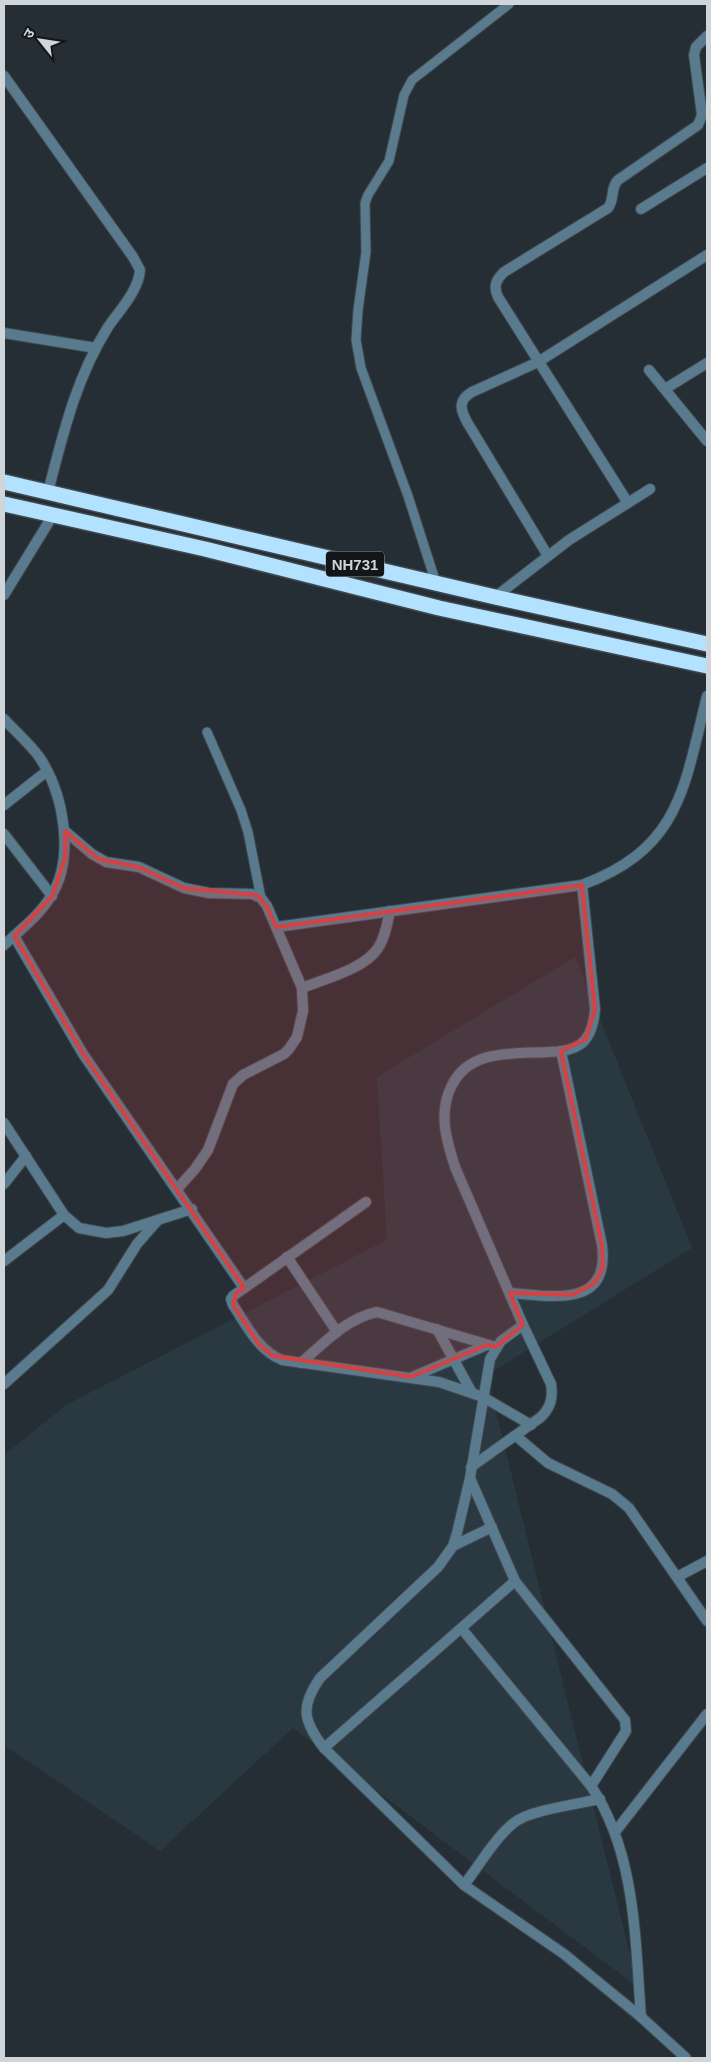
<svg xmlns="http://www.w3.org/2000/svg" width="711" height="2062" viewBox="0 0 711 2062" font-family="Arial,'Noto Sans Devanagari',sans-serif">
	<rect width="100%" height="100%" fill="#252e34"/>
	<path fill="#293841" d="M575,957l117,291 -205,127 151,612 -345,-259 -133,123 -156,-106v-290l62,-50 321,-165 -10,-163z"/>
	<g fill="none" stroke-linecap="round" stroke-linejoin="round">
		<g stroke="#40494e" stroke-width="11">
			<g id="lane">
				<path d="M436,583l-28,-87 -47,-128 -5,-28 2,-30 8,-58 -1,-49 3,-8 21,-34 15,-66 8,-15 97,-76"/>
				<path d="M207,732l34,78 7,22 13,66"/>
			</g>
		</g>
		<g stroke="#40494e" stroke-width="12">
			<g id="street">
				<path d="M4,76l129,181 7,13c-1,20 -21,41 -32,57 -32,51 -45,107 -60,165"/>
				<path d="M641,209l66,-41"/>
				<path d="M4,333l92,15"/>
				<path d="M649,370l58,71"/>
				<path d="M665,389l42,-26"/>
				<path d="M628,503l-130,-206c-5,-11 -2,-17 6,-25l104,-64c7,-9 2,-20 10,-28l80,-55 4,-10 -8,-60 2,-8 11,-11"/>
				<path d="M548,556l-81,-134c-7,-13 -9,-22 5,-30l66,-30 169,-107"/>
				<path d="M4,595l49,-80"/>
				<path d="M495,597l74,-57 81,-51"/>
				<path d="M4,719c12,13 26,25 36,39 24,37 35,100 11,138 -12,20 -31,34 -47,49"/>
				<path d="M4,805l43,-34"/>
				<path d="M65,831l27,23 14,8 33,5 45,21 25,5 43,1 9,4 6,8 35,82 1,23 -6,26 -8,12 -5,5 -41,21 -10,9 -25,66 -13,19 -18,20"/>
				<path d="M4,834l48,62"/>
				<path d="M276,927l306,-42c99,-37 102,-98 125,-189"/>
				<path d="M14,936l69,118 161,234"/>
				<path d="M302,988c22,-9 63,-19 76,-40 7,-10 9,-24 12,-37"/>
				<path d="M4,1123l60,92 15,13 27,5 17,-2 69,-22"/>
				<path d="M4,1184l22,-28"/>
				<path d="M366,1202l-133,94 -2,3 2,6c14,21 25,45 49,55l157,22 44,15 48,28"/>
				<path d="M287,1257l50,75"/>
				<path d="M4,1261l60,-46"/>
				<path d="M510,1293c42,3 100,16 92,-48l-41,-194"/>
				<path d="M523,1325l-22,16 -11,18 -20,119 -13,55 -4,13 -15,21 -118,111c-20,29 -17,43 4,70l140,137 100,69 77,63 45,41"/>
				<path d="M437,1329l35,64"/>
				<path d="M301,1363c23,-20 46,-45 76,-51l119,35"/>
				<path d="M412,1377l75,-32"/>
				<path d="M4,1384l104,-94 29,-46 21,-24"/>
				<path d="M516,1436l32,27 64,31 17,14 78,113"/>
				<path d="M471,1467l70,-50c10,-10 12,-19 10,-33l-28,-59 -68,-158c-9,-28 -17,-55 -3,-82 18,-36 61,-31 96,-33 11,0 23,-1 33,-8 10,-8 13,-22 14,-35l-13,-124"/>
				<path d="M470,1478l45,103 110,139 1,11 -35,55"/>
				<path d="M453,1546l39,-19"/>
				<path d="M677,1577l30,-16"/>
				<path d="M462,1629l129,157c45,67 44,153 50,231"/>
				<path d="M324,1748l191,-167"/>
				<path d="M615,1832l92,-118"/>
				<path d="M464,1885c15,-19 32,-49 51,-63 16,-12 63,-18 85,-23"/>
			</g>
		</g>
		<g stroke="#40494e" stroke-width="18">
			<g id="highway">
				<path d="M4,482l491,115 212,47"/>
				<path d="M4,504l201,45 234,59 268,58"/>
			</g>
		</g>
		<use href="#lane" stroke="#5a7a8e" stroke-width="9"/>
		<use href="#street" stroke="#5a7a8e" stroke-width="10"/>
		<use href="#highway" stroke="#b2e2ff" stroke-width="15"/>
	</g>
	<path fill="#d54243" fill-opacity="0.2" stroke="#d54243" stroke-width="4" stroke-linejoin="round" d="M65,831l34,28 40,8 45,21 73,7 10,11 9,21 306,-42 13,124 -9,30 -25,12 41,194 1,23 -8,15 -23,12 -62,-2 13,32 -27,22 -9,-2 -76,32 -138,-21 -14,-11 -26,-40 3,-12 8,-5 -161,-234 -69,-118 38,-40 13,-38z"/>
	<g text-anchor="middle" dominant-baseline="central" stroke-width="4" stroke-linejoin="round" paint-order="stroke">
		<rect fill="#121618" stroke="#979c9f" stroke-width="1" x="326" y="551.5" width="58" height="25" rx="4"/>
		<g font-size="15" font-weight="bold" fill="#d0d5d9">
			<text x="355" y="564">NH731</text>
		</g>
	</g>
	<rect width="711" height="2062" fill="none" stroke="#d0d5d9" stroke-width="10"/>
	<g transform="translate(40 40) rotate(300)" stroke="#121618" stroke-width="4" paint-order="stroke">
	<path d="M0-4L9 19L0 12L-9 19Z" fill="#d0d5d9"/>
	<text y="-8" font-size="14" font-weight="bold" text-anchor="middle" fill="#d0d5d9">उ</text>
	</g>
</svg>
